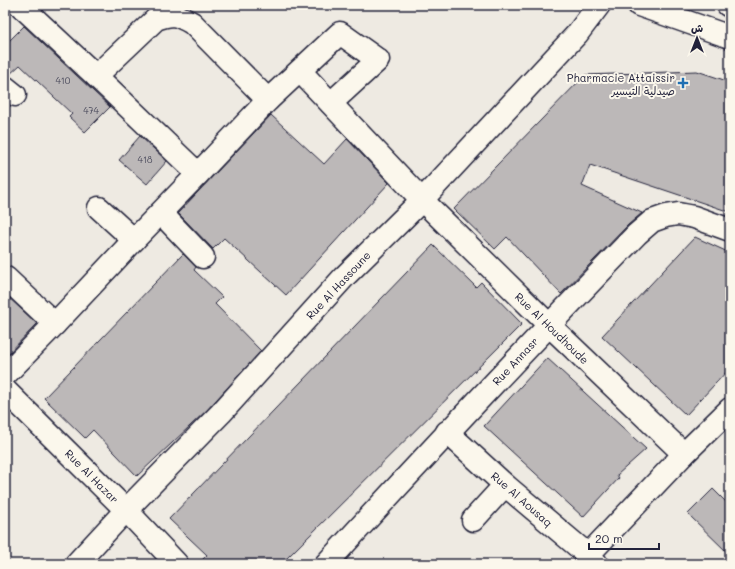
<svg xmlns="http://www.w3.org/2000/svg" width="735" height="569" viewBox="0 0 735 569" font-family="Mali,'Playpen Sans Arabic',sans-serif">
	<rect width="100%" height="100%" fill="#eeeae2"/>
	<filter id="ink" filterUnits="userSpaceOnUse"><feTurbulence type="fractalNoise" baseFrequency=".025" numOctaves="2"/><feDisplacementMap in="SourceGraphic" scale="8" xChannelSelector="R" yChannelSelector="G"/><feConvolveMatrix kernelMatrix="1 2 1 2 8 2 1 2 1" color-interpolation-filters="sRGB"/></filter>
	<g filter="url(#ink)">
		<g fill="#bcb8b8" stroke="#22223b">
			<path d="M24,26l86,81 -25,25 -16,-15 3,-3 -52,-49 -11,10h-4v-30z"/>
			<path d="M697,71l33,11v130l-140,-47 -8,21 60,27 -14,12 -67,69 -54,-57 -12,12 -41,-40 131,-134z"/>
			<path d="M271,115l53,49 23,-25 42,44 -103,112 -62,-57 -11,11 -35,-36z"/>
			<path d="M140,136l27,25 -20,23 -28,-24z"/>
			<path d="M695,237l35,16v115l-44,47 -84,-79z"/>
			<path d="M433,245l43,42 5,-5 41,42 -241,240h-83l9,-9 -38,-36z"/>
			<path d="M183,254l13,13 -2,3 28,27 -7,7 46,47 -54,59 -70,66 -44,-46 -8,8 -41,-40z"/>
			<path d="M5,294l32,30 -32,33z"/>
			<path d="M547,358l99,91 -29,26 2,3 -36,39 -99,-91z"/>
			<path d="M713,489l17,17v49l-42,-41z"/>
		</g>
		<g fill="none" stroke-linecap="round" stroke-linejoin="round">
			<g stroke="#22223b" stroke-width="25">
				<g id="minor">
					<path d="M20,5l76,71 102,98"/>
					<path d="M300,71l122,129 127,125 135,129"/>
					<path d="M96,76l60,-57c17,-6 20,-5 36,4l76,77"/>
					<path d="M5,87l10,8"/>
					<path d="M99,208l35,32"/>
					<path d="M161,213l42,44"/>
					<path d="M6,278l49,46"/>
					<path d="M5,375l50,-51 79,-84 64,-66 70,-74 72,-67 38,27 -47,43"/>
					<path d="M5,390l121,120 51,54"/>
					<path d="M447,432l58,53 83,70 9,9"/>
					<path d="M473,520l32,-35"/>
					<path d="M588,555l96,-101 46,-45"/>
					<path d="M76,564l50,-54 95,-97 123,-136 78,-77 155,-166 22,-29"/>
					<path d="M326,564c102,-111 206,-222 311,-330l15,-13 14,-5 12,-2 16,3 36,13"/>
				</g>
			</g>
			<g stroke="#22223b" stroke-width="25">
				<g id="primary">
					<path d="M639,5l91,32"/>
					<path d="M728,5l2,1"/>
				</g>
			</g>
			<use href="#minor" stroke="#fbf7ec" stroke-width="22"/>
			<use href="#primary" stroke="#fbf7ec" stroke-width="22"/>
		</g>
	</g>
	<path fill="#1f6fb2" stroke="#fbf7ec" stroke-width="1.5" d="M681 77h4v4h4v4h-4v4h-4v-4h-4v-4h4z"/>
	<g text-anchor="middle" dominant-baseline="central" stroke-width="4" stroke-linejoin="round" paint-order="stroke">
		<g font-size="9" fill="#48485a">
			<text x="63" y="80">410</text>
			<text x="91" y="110">474</text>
			<text x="145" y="159">418</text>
		</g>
		<g font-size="11" fill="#22223b" stroke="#fbf7ec" text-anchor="end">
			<text x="675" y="77">Pharmacie Attaissir<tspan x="675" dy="13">صيدلية التيسير</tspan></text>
		</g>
		<g font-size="11" fill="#22223b" stroke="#fbf7ec">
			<text transform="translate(338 285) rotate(-47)">Rue Al Hassoune</text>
			<text transform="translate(552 328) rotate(44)">Rue Al Houdhoude</text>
			<text transform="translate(515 361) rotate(-47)">Rue Annasr</text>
			<text transform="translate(92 476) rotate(45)">Rue Al Hazar</text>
			<text transform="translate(522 499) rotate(41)">Rue Al Aousaq</text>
		</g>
	</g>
	<rect width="735" height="569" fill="none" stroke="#fbf7ec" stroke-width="20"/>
	<rect x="10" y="10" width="715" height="549" fill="none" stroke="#22223b" stroke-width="1.5" filter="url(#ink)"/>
	<g transform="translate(697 38)" stroke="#fbf7ec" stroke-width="3" paint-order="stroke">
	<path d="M0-3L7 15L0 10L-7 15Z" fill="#22223b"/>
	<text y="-6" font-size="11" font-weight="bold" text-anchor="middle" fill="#22223b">ش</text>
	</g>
	<path d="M589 543v6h70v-6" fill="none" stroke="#22223b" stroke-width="2"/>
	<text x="595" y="543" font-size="12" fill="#22223b" stroke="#fbf7ec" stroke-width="3" paint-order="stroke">20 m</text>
</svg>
